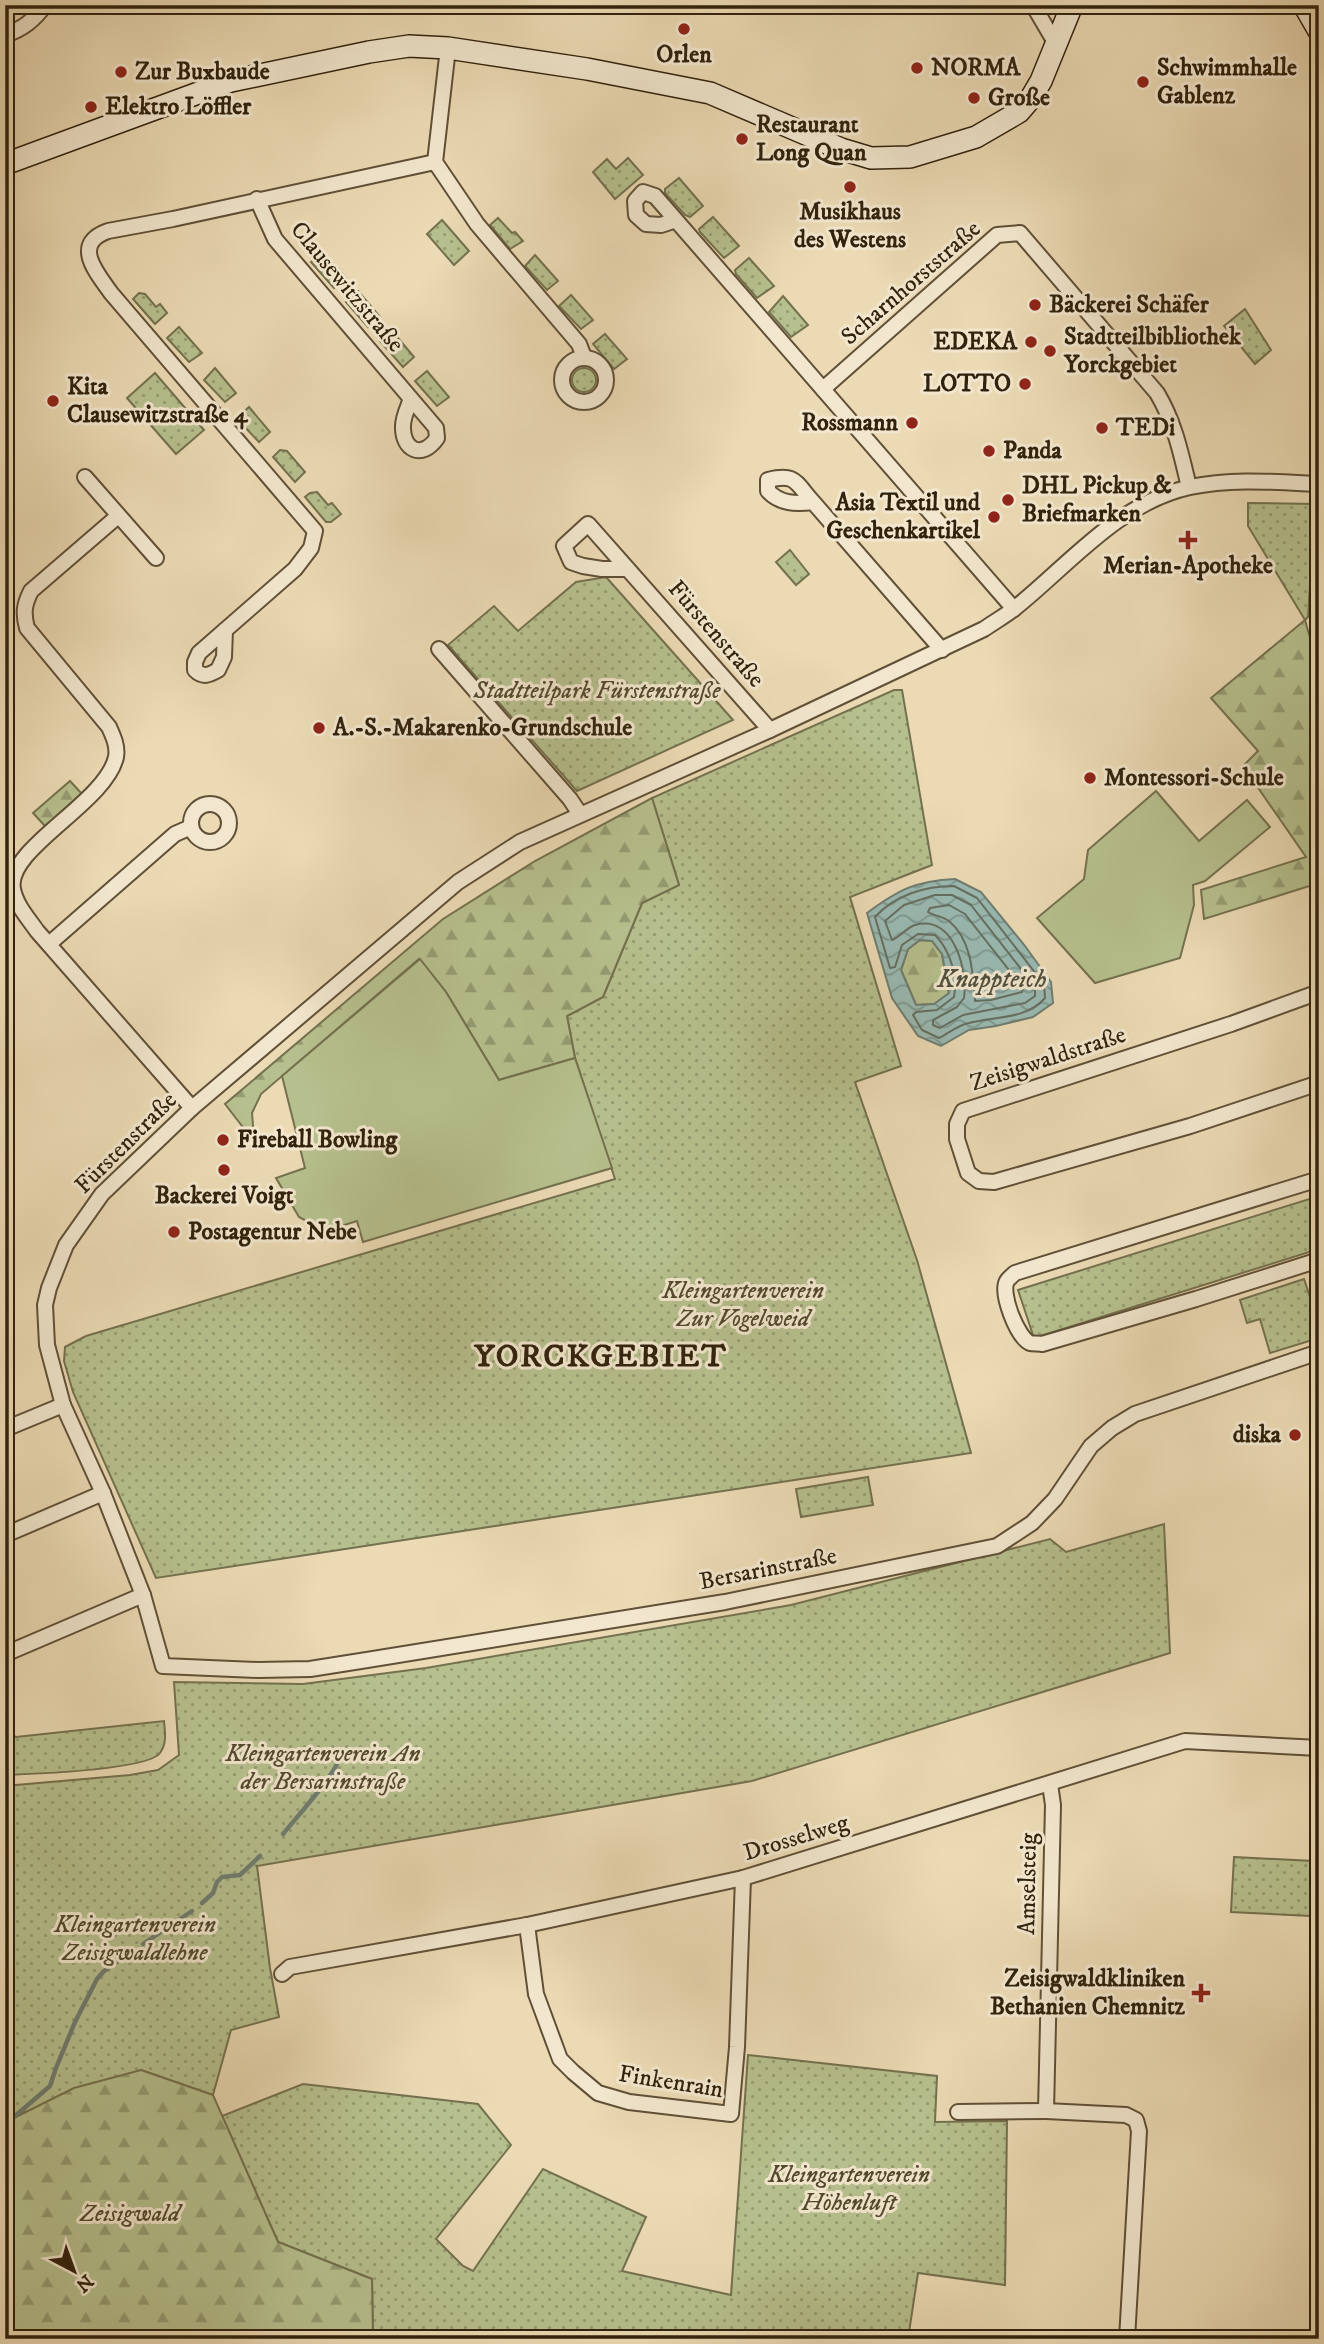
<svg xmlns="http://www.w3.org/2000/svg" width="1324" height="2344" viewBox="0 0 1324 2344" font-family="'IM FELL DW Pica',serif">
	<defs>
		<pattern id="green-dots" width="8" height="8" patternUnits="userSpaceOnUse" patternTransform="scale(1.75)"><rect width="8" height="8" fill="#b6c08e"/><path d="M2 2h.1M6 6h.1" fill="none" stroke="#959c72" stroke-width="1.8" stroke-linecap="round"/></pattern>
		<pattern id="forest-firs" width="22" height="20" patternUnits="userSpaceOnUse" patternTransform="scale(1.75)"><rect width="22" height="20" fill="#b6c08e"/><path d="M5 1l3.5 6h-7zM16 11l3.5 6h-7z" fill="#959c72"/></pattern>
		<pattern id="water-waves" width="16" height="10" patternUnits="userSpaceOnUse" patternTransform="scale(1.75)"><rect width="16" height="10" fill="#99bab3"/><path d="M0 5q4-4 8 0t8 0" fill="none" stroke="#7d9790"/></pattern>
	</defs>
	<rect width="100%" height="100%" fill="#ebdab4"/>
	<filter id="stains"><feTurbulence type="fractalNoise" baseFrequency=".00286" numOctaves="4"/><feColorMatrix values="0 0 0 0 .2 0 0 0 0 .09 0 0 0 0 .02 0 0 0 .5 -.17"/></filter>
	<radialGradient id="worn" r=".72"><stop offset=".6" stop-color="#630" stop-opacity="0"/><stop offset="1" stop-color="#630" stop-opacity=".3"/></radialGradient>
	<g fill="url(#green-dots)" stroke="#74714e" stroke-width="2">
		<path d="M628,158l15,17 -28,24 -22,-27 14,-13 9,10z"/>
		<path d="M679,178l24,28 -13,11 -5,-2 -20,-22v-4z"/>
		<path d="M713,217l26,29 -15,12 -24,-26 -1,-3z"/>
		<path d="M498,218l14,15 3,-1 8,9 -13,8 -20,-24z"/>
		<path d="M442,220l27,31 -15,14 -27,-31z"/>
		<path d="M320,254l14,16 3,-3 9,11 -12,10 -23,-26z"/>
		<path d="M535,255l23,26 -11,9 -22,-24z"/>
		<path d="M749,258l25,28 -17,12 -21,-24 -1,-4z"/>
		<path d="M358,291l22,26 -12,10 -22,-25z"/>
		<path d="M139,293l6,1 11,13 4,-3 7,9 -12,11 -22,-25z"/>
		<path d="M571,295l22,25 -12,9 -22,-23z"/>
		<path d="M783,296l25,29 -17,12 -22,-25z"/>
		<path d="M1245,309l26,41 -16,14 -31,-38z"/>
		<path d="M179,327l23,26 -13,9 -22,-24z"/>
		<path d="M392,331l22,26 -11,10 -23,-26z"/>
		<path d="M605,334l22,25 -13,10 -21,-25z"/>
		<circle cx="584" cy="380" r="12"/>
		<path d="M215,368l21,25 -11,9 -21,-22z"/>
		<path d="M427,371l22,26 -12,9 -22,-25z"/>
		<path d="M155,373l49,57 -28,24 -49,-56z"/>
		<path d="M249,407l21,25 -11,10 -21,-22v-3z"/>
		<path d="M280,450l7,1 18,21 -10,10 -22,-25z"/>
		<path d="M317,492l11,13 4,-2 9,11 -10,8h-5l-21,-25 5,-4z"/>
		<path d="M1248,503l67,1 -7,113 -3,3 -57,-94z"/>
		<path d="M790,550l19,24 -13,11 -20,-23z"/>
		<path d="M606,577l127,143 -156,71 -129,-146 46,-39 24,25 58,-49z"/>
		<path d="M894,690h8l30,175 -82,32 51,169 -46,16 62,178 54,193 -815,125 -83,-186 -9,-31 1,-14 21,-11 529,-157 -40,-121 -8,-42 36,-19 39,-94 37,-18 -27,-87z"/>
		<path d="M1319,1196v53l-285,89 -16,-48z"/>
		<path d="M1304,1279l15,45v14l-49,15 -10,-34 -13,4 -7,-23z"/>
		<path d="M868,1477l5,28 -72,12 -5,-28z"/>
		<path d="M1164,1524l6,129 -418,128 -495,85 13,102 9,49 -48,13 -18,65 -72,-25 -136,50v-334l125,-11 28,-5 21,-15 -5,-73 129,2 123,-16 365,-63 259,-66 16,13z"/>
		<path d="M164,1721c1,12 3,22 -4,32 -13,17 -129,21 -155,22v-45l11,7z"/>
		<path d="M1234,1857l79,4 -3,55 -79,-4z"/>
		<path d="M748,2055l189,21 -2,46 72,-1 -2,164 -87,-12 -10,66h-535l-1,-60 -94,-37 -56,-126 81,-32 175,20 33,41 -75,94 27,27 10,5 70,-102 103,48 -24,54 109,24z"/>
	</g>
	<g fill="url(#forest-firs)" stroke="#74714e" stroke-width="2">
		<path d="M1305,620l14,50v213l-115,36 -3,-29 105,-33 -63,-91 15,-15 -47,-53z"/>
		<path d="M70,781l12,13 -36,33 -13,-14z"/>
		<path d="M652,798l27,87 -37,18 -39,94 -36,19 8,42 -76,22 -53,-88 -27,-33 -158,135 -9,19 2,24 -2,2 -27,-35 218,-185 92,-58z"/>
		<path d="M920,940l12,1 10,13 7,40 -14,10 -19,1 -15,-35 7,-21z"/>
		<path d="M141,2070l72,25 65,147 94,37 1,60h-368v-219l7,-1 62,-31z"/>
	</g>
	<g fill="#b6c08e" stroke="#74714e" stroke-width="2">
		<path d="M1156,791l43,50 48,-41 23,27 -65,54 -12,4 1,20 -14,53 -85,25 -58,-65 47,-39 4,-29z"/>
		<path d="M420,959l26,33 53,88 76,-22 37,110 -249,74 -6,-21 -32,10 -26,-14 -23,-39 29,-10 -23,-92z"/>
	</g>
	<path fill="url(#water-waves)" stroke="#6f7d71" stroke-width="2" fill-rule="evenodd" d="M955,879l26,13 44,54 26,36 2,21 -20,14 -37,9 -27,4 -28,16 -23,-10 -26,-38 -25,-85c31,-23 48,-32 88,-34zM920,940l12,1 10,13 7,39 -15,11 -18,1 -15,-35 7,-21z"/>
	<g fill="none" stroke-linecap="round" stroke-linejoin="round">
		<g stroke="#656e60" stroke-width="2">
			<path d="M954,886l23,12 67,86 1,14c-19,22 -50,18 -76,25 -11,2 -20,10 -30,15l-17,-8 -9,-15 3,-3 21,-2 17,-13c4,-21 -4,-47 -19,-62l-17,-1 -16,11 -7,22 -5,1 -15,-51c20,-22 50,-31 79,-31z"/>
			<path d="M935,895h17l19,10 64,82v9l-10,7 -62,12 -23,13 -7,-3v-5l24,-13 7,-9c4,-27 -10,-84 -49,-73 -9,3 -15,12 -23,15l-7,-19 19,-16z"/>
			<path d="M949,905l16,9 58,74 -1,4 -31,8 -16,1c-2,-27 -3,-61 -26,-80 -7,-5 -15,-5 -21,-9l2,-4z"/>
		</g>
		<g stroke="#6f7d71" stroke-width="4.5">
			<path d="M5,11l20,-6"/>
			<path d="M283,1834c12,-15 51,-58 55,-73"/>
			<path d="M202,1903l11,-10 4,-11 5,-5 18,-2 20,-19"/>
			<path d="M143,1944l49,-33"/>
			<path d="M8,2122l42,-36 6,-18 19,-46 22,-43 7,-8 26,-18"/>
			<path d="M5,2132l4,-3"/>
		</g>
		<g stroke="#605037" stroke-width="18">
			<g id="street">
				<path d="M1033,5l23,39"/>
				<path d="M5,35c18,-6 29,-15 40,-30"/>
				<path d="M448,48l-13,114 42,62 102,120 5,13"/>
				<path d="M257,199l18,40 161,189 1,10c-15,22 -35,12 -34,-12 0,-9 5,-19 8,-27"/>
				<path d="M676,220l-15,5 -15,-1 -10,-9 -1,-14 8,-9 12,4 359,413"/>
				<circle cx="584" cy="380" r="22"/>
				<path d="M823,389l174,-154 23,-2 137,160c18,30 24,61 32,94"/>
				<path d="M85,477l71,81"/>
				<path d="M1319,484c-43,-2 -87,-6 -129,3 -72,16 -120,77 -175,121 -10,8 -21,14 -31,21l-214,101 -250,112 -62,40 -266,226 -90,86 -36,51 -17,43 -4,17 2,40 16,60 40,88 40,102 20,71 95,4 52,-1 57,-9 358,-58 272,-56 35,-23 23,-24 36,-53 21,-18 23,-14 184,-62"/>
				<path d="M813,502c-17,2 -33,2 -45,-11v-11c28,-7 27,2 45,22l129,148"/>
				<path d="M118,516l-87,75c-7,14 -8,22 -4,37l82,99c4,9 9,19 7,30 -10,46 -111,92 -103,132 3,16 15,29 24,42l155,177"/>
				<path d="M628,569h-26l-19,-3 -12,-4 -7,-16 24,-22 182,206"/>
				<path d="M225,630l-1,27 -6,13c-9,5 -15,8 -23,0v-8l4,-9 96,-84 16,-21 4,-17 -204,-238c-14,-20 -40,-49 -3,-62l65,-12 262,-57"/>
				<path d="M439,649l131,150 10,15"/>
				<circle cx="210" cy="823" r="19"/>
				<path d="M49,944l126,-110 16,-7"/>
				<path d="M1319,992l-88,32 -268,87 -6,13v15l11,34 11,8 15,1 196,-56 129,-43"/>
				<path d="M1319,1179l-304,94c-1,1 -8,7 -8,8 -7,12 10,56 23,62 4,1 8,0 12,1l154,-45 123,-39"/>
				<path d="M5,1429l58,-24"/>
				<path d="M5,1535l98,-42"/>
				<path d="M5,1654l138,-59"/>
				<path d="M1050,1784l3,21 -7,306 80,4 10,5 3,11 -12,208"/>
				<path d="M527,1925l9,69 24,65 13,13 25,21 31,9 102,12 6,-67 6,-169"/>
				<path d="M282,1974l8,-7 237,-42 216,-47 442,-137 134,7"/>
				<path d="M958,2112l88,-1"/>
			</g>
		</g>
		<g stroke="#31220d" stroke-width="24">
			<g id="secondary">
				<path d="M1304,5l15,26"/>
				<path d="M5,164l226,-83 138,-29 40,-6 39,2 139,21 123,24 131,56 30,9 39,-1 66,-20 43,-25 12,-14 10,-17 31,-76"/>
			</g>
		</g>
		<use href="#street" stroke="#f2e7ce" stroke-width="14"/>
		<use href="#secondary" stroke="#f2e7ce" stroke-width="21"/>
	</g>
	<g fill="#8f2418" stroke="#f2e7ce" stroke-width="2.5">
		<circle cx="684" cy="29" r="7"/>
		<circle cx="917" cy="68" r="7"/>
		<circle cx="121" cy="72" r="7"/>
		<circle cx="1143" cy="82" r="7"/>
		<circle cx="974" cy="98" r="7"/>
		<circle cx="91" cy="107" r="7"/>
		<circle cx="742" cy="139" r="7"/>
		<circle cx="850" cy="187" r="7"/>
		<circle cx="1035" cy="305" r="7"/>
		<circle cx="1031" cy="342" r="7"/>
		<circle cx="1050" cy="351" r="7"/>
		<circle cx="1025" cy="384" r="7"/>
		<circle cx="53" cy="401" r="7"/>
		<circle cx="912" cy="423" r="7"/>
		<circle cx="1102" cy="428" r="7"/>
		<circle cx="989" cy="451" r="7"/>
		<circle cx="1008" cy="500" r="7"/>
		<circle cx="994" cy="517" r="7"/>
		<path d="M1184.5 529.5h7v7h7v7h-7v7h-7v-7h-7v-7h7z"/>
		<circle cx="319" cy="728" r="7"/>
		<circle cx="1090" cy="778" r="7"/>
		<circle cx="223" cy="1140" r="7"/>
		<circle cx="224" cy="1170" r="7"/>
		<circle cx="174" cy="1232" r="7"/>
		<circle cx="1295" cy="1435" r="7"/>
		<path d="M1197.5 1982.5h7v7h7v7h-7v7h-7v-7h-7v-7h7z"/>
	</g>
	<g text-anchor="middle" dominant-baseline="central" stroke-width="6" stroke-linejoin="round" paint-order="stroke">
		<g font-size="24" font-weight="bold" fill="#31220d" stroke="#f2e7ce" text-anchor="start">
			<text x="684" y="55" text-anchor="middle">Orlen</text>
			<text x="931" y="68">NORMA</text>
			<text x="1157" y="68">Schwimmhalle<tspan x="1157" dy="28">Gablenz</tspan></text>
			<text x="135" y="72">Zur Buxbaude</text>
			<text x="988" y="98">Große</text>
			<text x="105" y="107">Elektro Löffler</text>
			<text x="756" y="125">Restaurant<tspan x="756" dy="28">Long Quan</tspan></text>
			<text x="850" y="212" text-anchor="middle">Musikhaus<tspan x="850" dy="28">des Westens</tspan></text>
			<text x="1049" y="305">Bäckerei Schäfer</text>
			<text x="1064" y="337">Stadtteilbibliothek<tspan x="1064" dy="28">Yorckgebiet</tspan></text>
			<text x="1017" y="342" text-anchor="end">EDEKA</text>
			<text x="1011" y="384" text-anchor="end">LOTTO</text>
			<text x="67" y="387">Kita<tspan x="67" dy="28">Clausewitzstraße 4</tspan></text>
			<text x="898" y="423" text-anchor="end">Rossmann</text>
			<text x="1116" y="428">TEDi</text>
			<text x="1003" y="451">Panda</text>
			<text x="1022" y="486">DHL Pickup &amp;<tspan x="1022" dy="28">Briefmarken</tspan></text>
			<text x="980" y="503" text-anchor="end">Asia Textil und<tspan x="980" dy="28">Geschenkartikel</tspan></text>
			<text x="1188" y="566" text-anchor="middle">Merian-Apotheke</text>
			<text x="333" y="728">A.-S.-Makarenko-Grundschule</text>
			<text x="1104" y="778">Montessori-Schule</text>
			<text x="237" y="1140">Fireball Bowling</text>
			<text x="224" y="1196" text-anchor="middle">Backerei Voigt</text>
			<text x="188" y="1232">Postagentur Nebe</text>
			<text x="1281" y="1435" text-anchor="end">diska</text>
			<text x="1185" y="1979" text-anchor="end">Zeisigwaldkliniken<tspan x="1185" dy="28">Bethanien Chemnitz</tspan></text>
		</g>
		<g font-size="24" fill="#31220d" stroke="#f2e7ce">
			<text transform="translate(911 283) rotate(-41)">Scharnhorststraße</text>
			<text transform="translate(347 287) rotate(50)">Clausewitzstraße</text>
			<text transform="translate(716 634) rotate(49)">Fürstenstraße</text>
			<text transform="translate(1048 1059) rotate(-18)">Zeisigwaldstraße</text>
			<text transform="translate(126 1143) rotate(-45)">Fürstenstraße</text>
			<text transform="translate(768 1569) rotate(-11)">Bersarinstraße</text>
			<text transform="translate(796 1838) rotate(-17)">Drosselweg</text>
			<text transform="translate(1028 1884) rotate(-89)">Amselsteig</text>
			<text transform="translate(671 2082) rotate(9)">Finkenrain</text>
		</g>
		<g font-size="24" font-style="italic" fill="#524a2d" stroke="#f2e7ce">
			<text x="597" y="691">Stadtteilpark Fürstenstraße</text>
			<text x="743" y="1291">Kleingartenverein<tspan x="743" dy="28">Zur Vogelweid</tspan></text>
			<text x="323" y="1754">Kleingartenverein An<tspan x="323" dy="28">der Bersarinstraße</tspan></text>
			<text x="135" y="1925">Kleingartenverein<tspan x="135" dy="28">Zeisigwaldlehne</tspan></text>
			<text x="849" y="2175">Kleingartenverein<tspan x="849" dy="28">Höhenluft</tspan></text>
			<text x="130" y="2214">Zeisigwald</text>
		</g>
		<g font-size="26" font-style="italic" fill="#50503f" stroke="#f2e7ce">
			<text x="992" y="979">Knappteich</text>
		</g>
		<g font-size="32" font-weight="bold" letter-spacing="2" fill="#31220d" stroke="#f2e7ce">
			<text x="601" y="1357">YORCKGEBIET</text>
		</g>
	</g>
	<rect width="1324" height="2344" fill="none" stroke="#ebdab4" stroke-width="28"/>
	<rect x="7" y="7" width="1310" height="2330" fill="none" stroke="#31220d" stroke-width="3.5"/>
	<rect x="14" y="14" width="1296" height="2316" fill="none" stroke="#31220d" stroke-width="2"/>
	<g transform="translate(74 2271) rotate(139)" stroke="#f2e7ce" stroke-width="5" paint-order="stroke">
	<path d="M0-5L12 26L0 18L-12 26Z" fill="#31220d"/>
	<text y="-10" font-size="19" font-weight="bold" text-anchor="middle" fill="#31220d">N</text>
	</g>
	<rect width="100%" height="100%" filter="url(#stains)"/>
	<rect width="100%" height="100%" fill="url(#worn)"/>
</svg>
